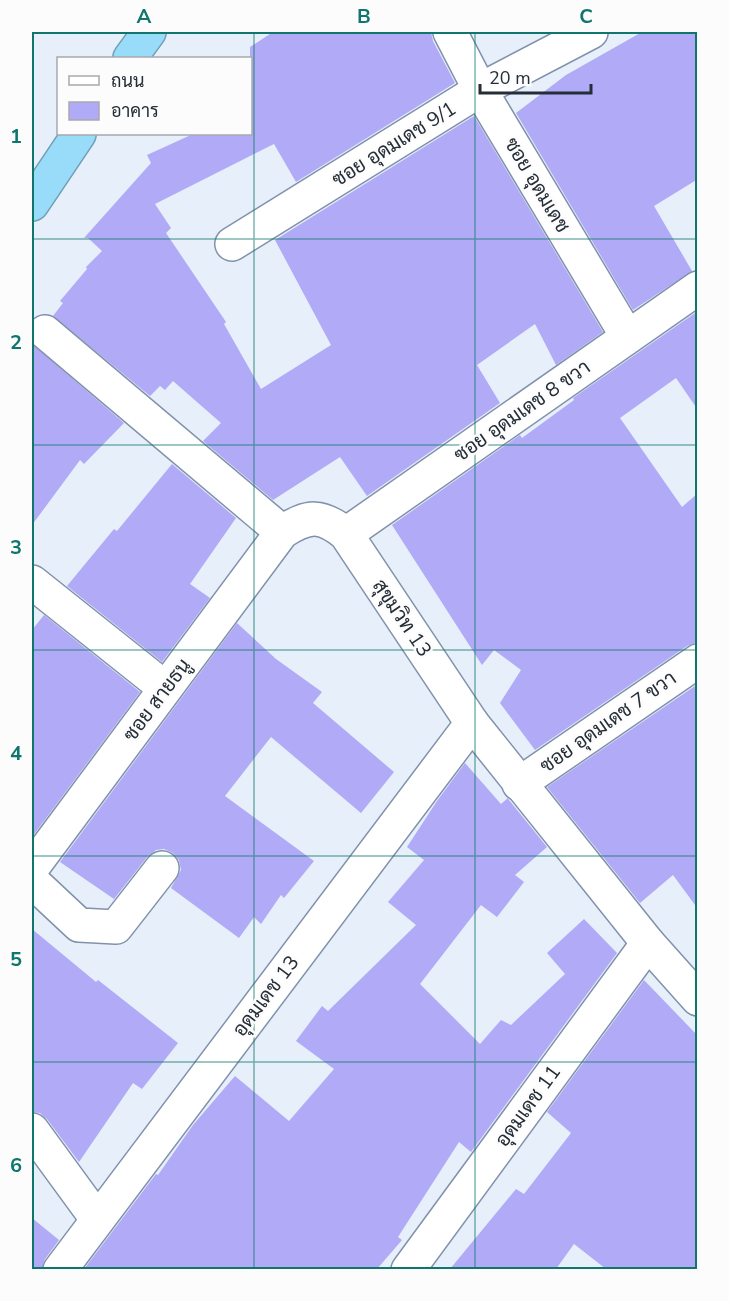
<svg xmlns="http://www.w3.org/2000/svg" width="729" height="1301" viewBox="0 0 729 1301" font-family="'Nunito Sans',Sarabun,sans-serif">
	<rect width="100%" height="100%" fill="#e7effa"/>
	<g fill="#b0aaf7">
		<path d="M273,32h158l2,9 22,42 -159,99 -22,-38 -119,60 16,24 -5,5 60,89 -2,2 37,65 70,-44 -56,-105 199,-124 129,216 -47,33 -21,-41 -58,41 23,38 -133,93 -27,-39 -67,43 -70,-59 18,-18 -48,-42 -8,9 -5,-4 -10,10 -97,-80 10,-13 -3,-2 27,-32 -1,-2 16,-16 -14,-13h-4l67,-75 -4,-8 46,-21h57v-87z"/>
		<path d="M642,32h56v147l-44,27 38,65 -59,39 -117,-197 50,-38z"/>
		<path d="M698,311v99l-22,-32 -56,40 62,89 16,-14v149l-11,4 -152,104 -35,-47 21,-33 -27,-20 -12,15 -90,-140 128,-90 2,3 52,-38 -1,-2z"/>
		<path d="M32,344l92,79 -40,41 -4,-4 -48,65z"/>
		<path d="M172,464l64,54 -46,66 20,14 -48,64 -95,-76 47,-57 3,2z"/>
		<path d="M44,615l96,77 -108,145v-207z"/>
		<path d="M237,623l39,36 46,33 -9,11 81,69 -33,41 -90,-76 -46,59 89,65 -30,37 -3,-3 -20,29 -7,-7 -15,21 -68,-50 10,-18 -2,-10 -6,-7 -9,-4 -8,1 -8,6 -34,43 -54,-37z"/>
		<path d="M698,684v225l-25,-34 -33,28 -93,-116z"/>
		<path d="M465,763l36,41 7,-6 1,2 38,47 -32,28 9,7 -27,35 -16,-12 -61,79 60,60 21,-24 10,5 54,-51 -18,-21 37,-34 33,34 -146,199 -12,-10 -61,95 4,3 -25,29h-293l72,-95 2,1 35,-50 42,-49 54,45 45,-52 -38,-28 26,-35 6,5 88,-86 -28,-23 36,-42 -17,-13 30,-46z"/>
		<path d="M32,929l64,53 2,-2 80,63 -36,46 -9,-6 -54,79 -32,-43 -7,-6 -8,-1z"/>
		<path d="M644,980l54,56v233h-92l-32,-25 -18,25h-106l66,-80 8,5 47,-61 -24,-21z"/>
		<path d="M32,1218l27,22 -14,19 -3,10h-10z"/>
	</g>
	<g fill="none" stroke-linecap="round" stroke-linejoin="round">
		<g stroke="#8092ab" stroke-width="36">
			<g id="street">
				<path d="M450,32l30,58 147,246"/>
				<path d="M232,244l248,-154 111,-58"/>
				<path d="M45,332l237,200"/>
				<path d="M346,534l352,-246"/>
				<path d="M32,582l133,106"/>
				<path d="M519,784l179,-123"/>
				<path d="M32,868l250,-336c27,-17 39,-18 64,2l126,189 176,220 50,56"/>
				<path d="M32,881l47,44 37,2 46,-59"/>
				<path d="M32,1130l65,89"/>
				<path d="M60,1270l412,-547"/>
				<path d="M408,1270l240,-327"/>
			</g>
		</g>
		<g stroke="#709fb5" stroke-width="36">
			<g id="highway">
				<path d="M130,58l19,-26"/>
				<path d="M32,204l47,-70"/>
			</g>
		</g>
		<use href="#street" stroke="#fff" stroke-width="33"/>
		<use href="#highway" stroke="#98dcf9" stroke-width="33"/>
	</g>
	<path fill="none" stroke="#0f766e" stroke-width="1.5" stroke-opacity="0.55" d="M254,32v1238M475,32v1238M32,239h666M32,445h666M32,650h666M32,856h666M32,1062h666"/>
	<g text-anchor="middle" dominant-baseline="central" stroke-width="5" stroke-linejoin="round" paint-order="stroke">
		<g font-size="20" fill="#252d37" stroke="#fcfcfc">
			<text transform="translate(394 144) rotate(-32)">ซอย อุดมเดช 9/1</text>
			<text transform="translate(537 185) rotate(59)">ซอย อุดมเดช</text>
			<text transform="translate(522 411) rotate(-35)">ซอย อุดมเดช 8 ขวา</text>
			<text transform="translate(402 618) rotate(56)">สุขุมวิท 13</text>
			<text transform="translate(157 700) rotate(-53)">ซอย สายธนู</text>
			<text transform="translate(608 722) rotate(-35)">ซอย อุดมเดช 7 ขวา</text>
			<text transform="translate(266 996) rotate(-53)">อุดมเดช 13</text>
			<text transform="translate(528 1106) rotate(-54)">อุดมเดช 11</text>
		</g>
	</g>
	<rect width="729" height="1301" fill="none" stroke="#fcfcfc" stroke-width="66"/>
	<rect x="57" y="57" width="195" height="78" fill="#fcfcfc" stroke="#a6a9ad" stroke-width="1.5"/>
	<rect x="69" y="76" width="30" height="9" fill="#ffffff" stroke="#a6a9ad" stroke-width="1.5"/>
	<text x="111" y="87" font-size="18" fill="#252d37">ถนน</text>
	<rect x="69" y="102" width="30" height="18" fill="#b0aaf7" stroke="#a6a9ad" stroke-width="1.5"/>
	<text x="111" y="117" font-size="18" fill="#252d37">อาคาร</text>
	<path d="M480 84v9h111v-9" fill="none" stroke="#252d37" stroke-width="3"/>
	<text x="489" y="84" font-size="18" fill="#252d37" stroke="#fcfcfc" stroke-width="4.5" paint-order="stroke">20 m</text>
	<rect x="33" y="33" width="663" height="1235" fill="none" stroke="#0f766e" stroke-width="2"/>
	<g font-size="20" text-anchor="middle" font-weight="bold" fill="#0f766e">
		<text x="144" y="23">A</text>
		<text x="364" y="23">B</text>
		<text x="586" y="23">C</text>
		<text x="16" y="143">1</text>
		<text x="16" y="349">2</text>
		<text x="16" y="554">3</text>
		<text x="16" y="760">4</text>
		<text x="16" y="966">5</text>
		<text x="16" y="1172">6</text>
	</g>
</svg>
